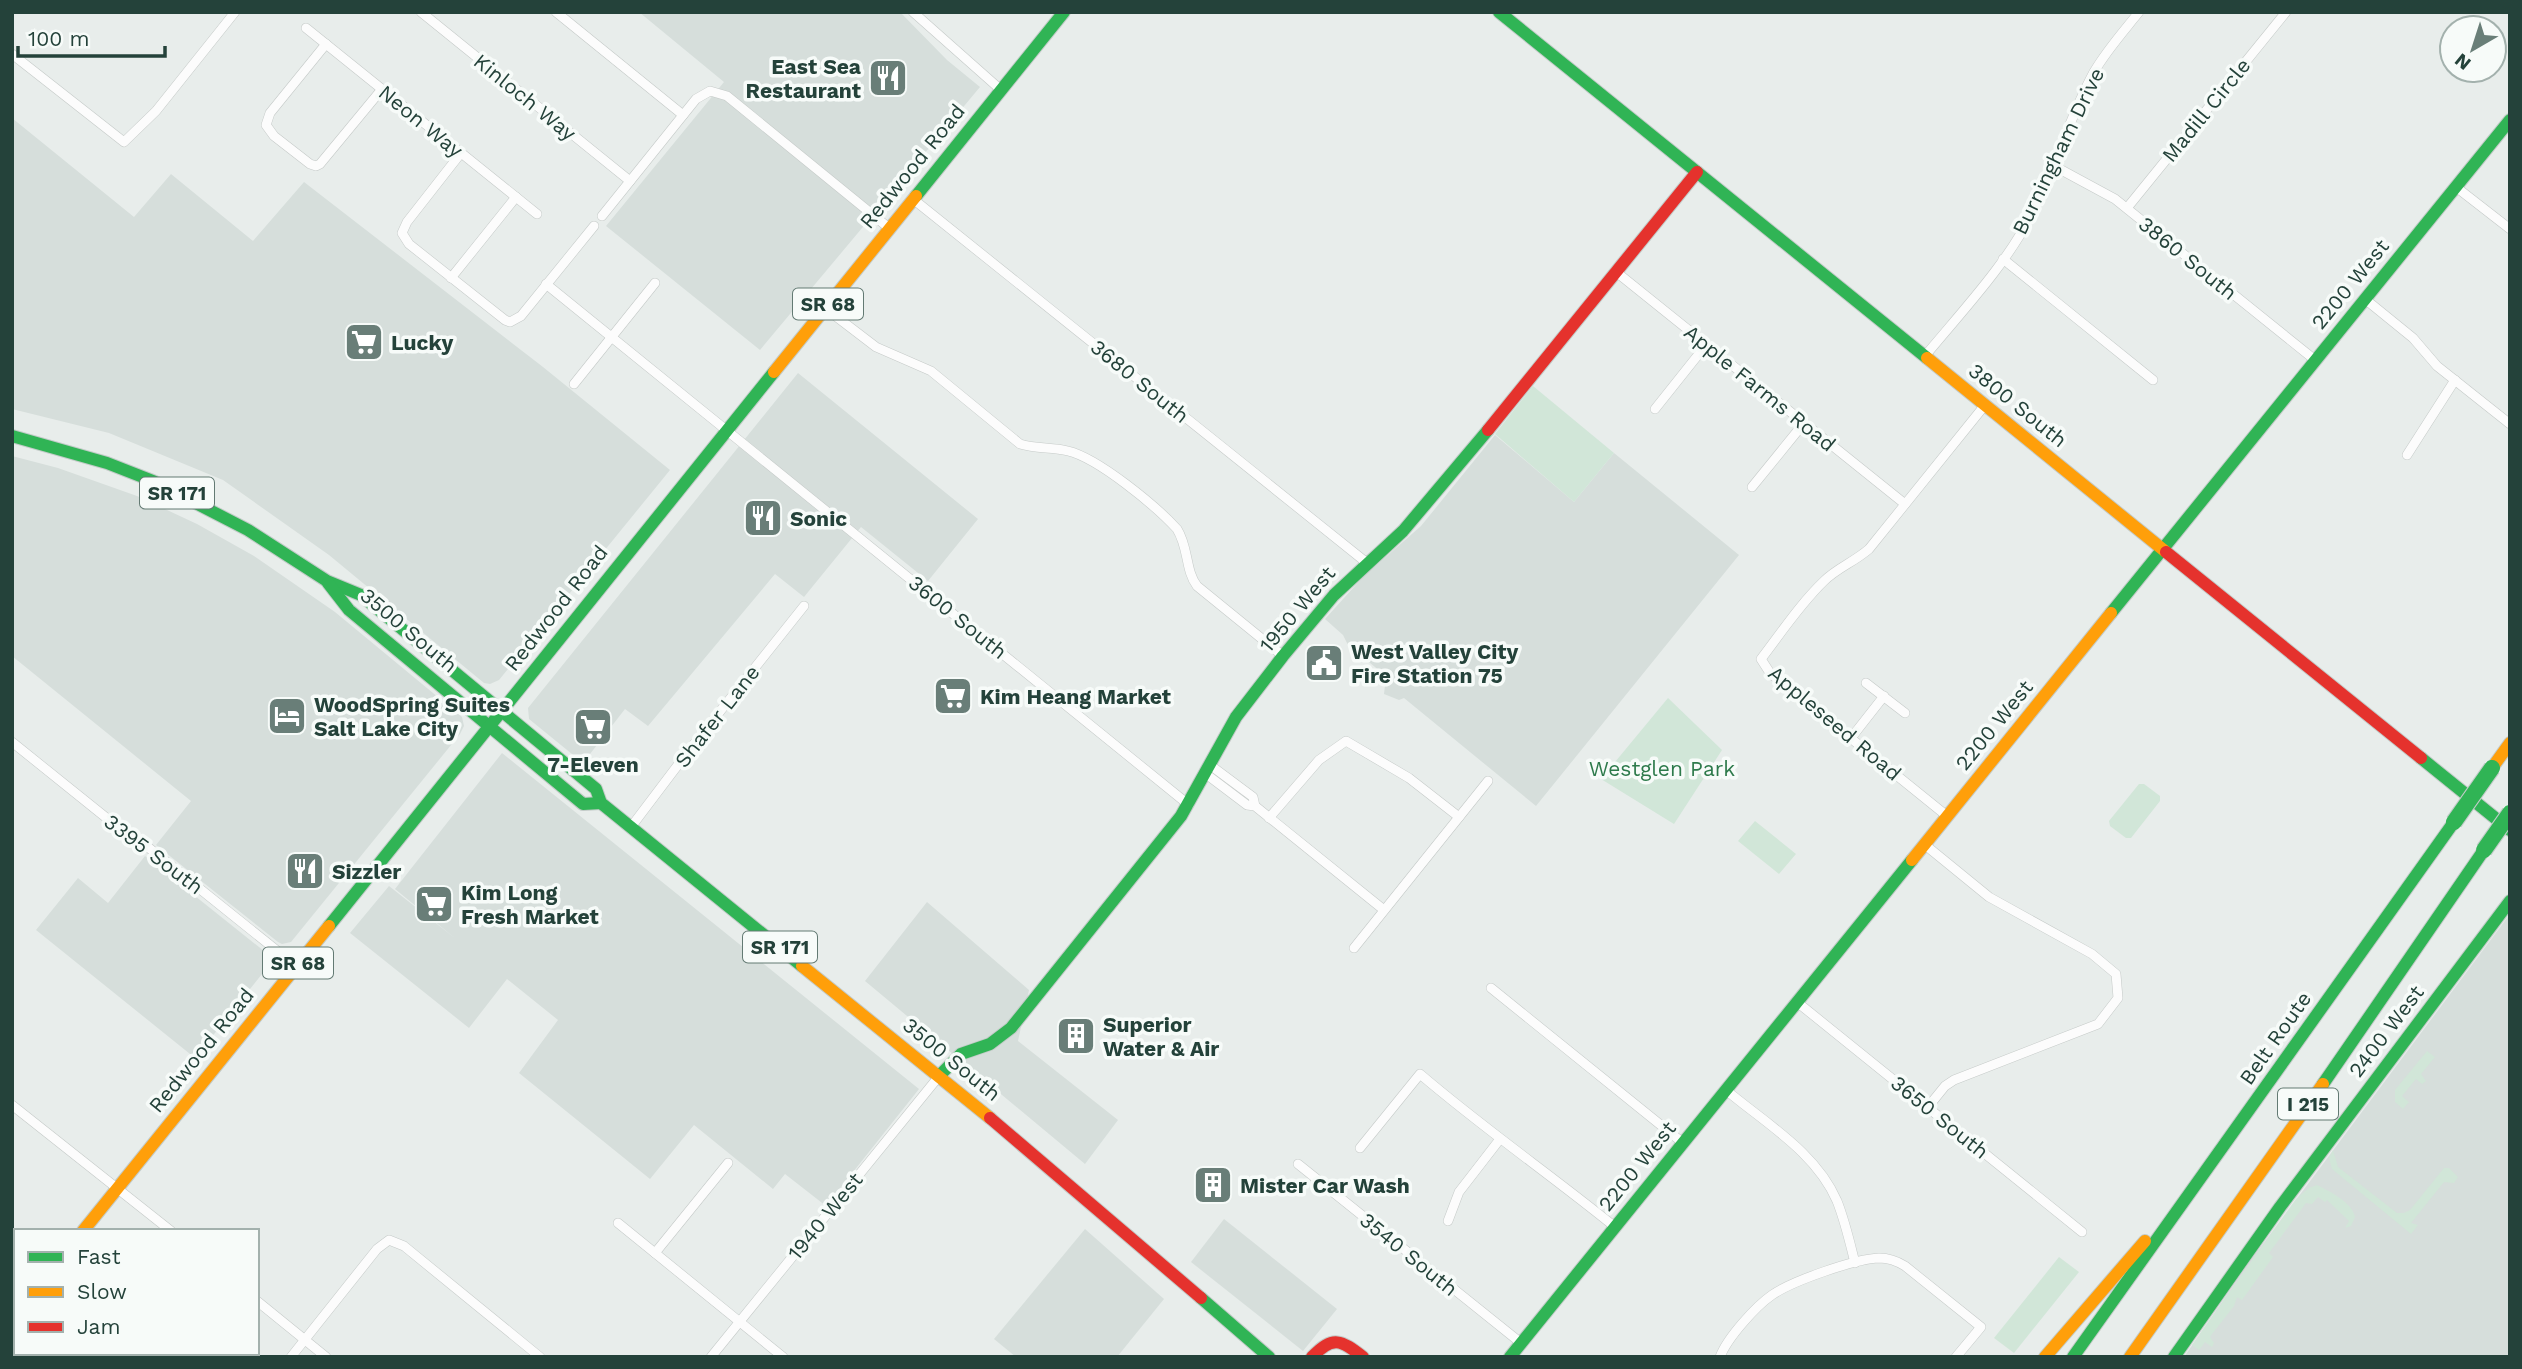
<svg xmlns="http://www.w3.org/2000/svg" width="2522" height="1369" viewBox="0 0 2522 1369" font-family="'Work Sans',sans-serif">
	<rect width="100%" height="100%" fill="#e8edeb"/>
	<g fill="#d6dedb">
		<path d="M639,12h261l47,48 33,27 -220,263 -154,-124 118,-144z"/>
		<path d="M12,118l122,99 37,-43 82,67 51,-59 239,185 127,103 -171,210 -9,4 -6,-1 -155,-128 -106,-75 -114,-47 -97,-24z"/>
		<path d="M798,373l180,146 -50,62 -67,-54 -57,70 -29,-23 -127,152 -23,-17 -42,54 -54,-44 -1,-11z"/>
		<path d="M1495,435l79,67 40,-49 125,102 -203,251 -132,-108 -5,2 -15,-6 2,-18 -38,-31 -5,-10 -18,-16 38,-42 58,-51z"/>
		<path d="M12,456l46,12 79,28 60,28 57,32 81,56 127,105 2,9 -4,8 -169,208 -9,2 -4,-2 -122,-97 35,-44 -179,-145z"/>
		<path d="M502,753l417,336 -93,117 -41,-32 -12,15 -79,-64 -44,54 -131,-106 39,-53 -51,-41 -38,49 -119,-95 39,-47 67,53 -61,-50z"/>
		<path d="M145,856l129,103 -79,99 -159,-128 42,-52 30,25z"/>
		<path d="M927,902l102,88 -11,51 100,79 -33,44 -220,-183z"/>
		<path d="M2510,914v443h-326l67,-97z"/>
		<path d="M1224,1219l113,90 -34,42 -112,-89z"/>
		<path d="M1085,1229l79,70 -47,58h-101l-22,-18z"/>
	</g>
	<g fill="#d1e6d8">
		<path d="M1533,386l81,67 -40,49 -79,-68z"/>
		<path d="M1668,698l54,52 -48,74 -73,-45z"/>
		<path d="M2139,784h5l16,12v5l-29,37h-5l-16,-12 -1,-5z"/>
		<path d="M1755,821l41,33 -17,20 -41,-33z"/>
		<path d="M2427,1051l8,6 -14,17 5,7 -4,3 -6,-5 -14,17 7,6 -6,7 -8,-7v-12z"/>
		<path d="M2333,1150l5,17 59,46h7l6,-3 34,-42h5l9,9 -4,6 -10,-1 -33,41 7,2 -7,9 -79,-65 -3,-11z"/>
		<path d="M2317,1185c12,6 35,17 38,32l-4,9 -6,2 4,-7 -22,-21 -2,2 -7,-5 -6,7 -6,-1 -37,50 4,4 -31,43 -5,-3 -3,9 -22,28 -2,3 4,6 -2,4 -7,-5 -6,8 -7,-5 104,-146 13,-11z"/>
		<path d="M2059,1257l20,15 -65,81 -20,-15z"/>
	</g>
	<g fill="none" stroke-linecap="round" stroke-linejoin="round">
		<g stroke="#c5cac8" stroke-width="10">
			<g id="street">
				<path d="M421,12l209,169"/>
				<path d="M556,12l127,103"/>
				<path d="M913,12l88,78"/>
				<path d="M306,28l231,186"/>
				<path d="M326,44l-56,69 -4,12 8,11 36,28 6,2 4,-2 62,-75"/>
				<path d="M12,54l112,88 32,-31 79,-99"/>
				<path d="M461,153l-54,69 -5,11 7,11 96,76 5,2 11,-6 73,-90"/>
				<path d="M2054,166l61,33 200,161"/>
				<path d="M2456,187l54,42"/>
				<path d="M913,199l454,364"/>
				<path d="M2127,208l159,-196"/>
				<path d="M602,216l94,-117 14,-8 17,5 162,132"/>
				<path d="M2003,259l150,121"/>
				<path d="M1615,271l290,233"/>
				<path d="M451,278l65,-81"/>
				<path d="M546,284l643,521"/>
				<path d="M2365,299l48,39 24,28 73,58"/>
				<path d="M825,308l51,39 55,24 89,73c16,5 32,3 48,7 30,7 88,55 109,78 12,19 8,41 20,57l86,70"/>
				<path d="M1925,356c38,-46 82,-92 109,-146 22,-45 36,-94 60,-138 12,-21 29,-40 45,-60"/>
				<path d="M574,384l81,-101"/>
				<path d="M1655,409l51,-64"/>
				<path d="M2407,455l48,-75"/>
				<path d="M1752,487l52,-64"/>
				<path d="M1866,683l39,30"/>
				<path d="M1851,738l33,-42"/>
				<path d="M12,742l102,82 35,24 147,118"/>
				<path d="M1210,765l43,32 2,9"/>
				<path d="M1206,774l41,31 8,1 129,104"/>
				<path d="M1947,816l-177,-143 -9,-14c20,-26 39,-55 63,-78 13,-13 30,-19 45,-32l116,-144"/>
				<path d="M1269,818l50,-58 27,-19 63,37 50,39"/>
				<path d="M631,827l59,-78 114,-143"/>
				<path d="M1924,844l65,53 103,57 24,20 2,24 -20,26 -144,56 -9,6 -17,21"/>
				<path d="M1354,948l134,-167"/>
				<path d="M1491,988l192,155"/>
				<path d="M1797,1002l285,230"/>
				<path d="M1726,1090c39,33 90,62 111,111 8,20 13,42 18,62"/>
				<path d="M12,1105l159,126"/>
				<path d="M1360,1148l60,-74c63,54 131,101 195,153"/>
				<path d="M1298,1164l223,179"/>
				<path d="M1448,1221l11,-29 41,-53"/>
				<path d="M618,1223l165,134"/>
				<path d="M655,1253l73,-90"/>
				<path d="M257,1301l69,56"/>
				<path d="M291,1357l86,-108 12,-9 15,6 136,111"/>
				<path d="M711,1357l229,-282"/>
				<path d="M1720,1357c7,-19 36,-51 52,-62 20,-14 83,-36 107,-37 10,0 18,3 26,8l76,61 -25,30"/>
			</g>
		</g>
		<g stroke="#c3cbc8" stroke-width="14">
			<g id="fast">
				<path d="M1499,12l428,346"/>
				<path d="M916,196l148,-184"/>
				<path d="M12,436l95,27 46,18 95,49 79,51 34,14 235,194 5,14 201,163"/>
				<path d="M328,583l21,27 234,194 18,-1"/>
				<path d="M2111,613l399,-493"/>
				<path d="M2421,758l89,72"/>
				<path d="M329,926l445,-554"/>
				<path d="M940,1075l21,-21 29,-10 21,-16 170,-212 55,-99 47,-61 51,-61 69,-64 85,-101"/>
				<path d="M2323,1084l161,-234"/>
				<path d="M1201,1298l68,59"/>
				<path d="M12,1319l4,-5"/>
				<path d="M1510,1357l402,-497"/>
				<path d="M2073,1357l381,-535"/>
				<path d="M2174,1357l106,-150 230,-306"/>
			</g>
		</g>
		<g stroke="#c3cbc8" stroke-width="14">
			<g id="slow">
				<path d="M1927,358l239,194"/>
				<path d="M774,372l142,-176"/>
				<path d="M2492,768l18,-25"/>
				<path d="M1912,860l199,-247"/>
				<path d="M802,966l188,152"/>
				<path d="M83,1231l246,-305"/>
				<path d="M2045,1357l100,-116"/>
				<path d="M2130,1357l193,-273"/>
			</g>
		</g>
		<g stroke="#c3cbc8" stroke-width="14">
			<g id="jam">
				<path d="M1488,430l209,-258"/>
				<path d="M2166,552l255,206"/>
				<path d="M990,1118l211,180"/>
				<path d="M1312,1357c21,-22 29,-17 51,0"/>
			</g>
		</g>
		<use href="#street" stroke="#fcfcfc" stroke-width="9"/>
		<use href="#fast" stroke="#30b455" stroke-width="12"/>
		<use href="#slow" stroke="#ff9f0a" stroke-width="12"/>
		<use href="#jam" stroke="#e5322d" stroke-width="12"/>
		<g stroke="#c3ccc9" stroke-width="18" stroke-linecap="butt">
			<g id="fast-bridge">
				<path d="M2454,822l38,-54"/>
				<path d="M2484,850l26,-37"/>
			</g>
		</g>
		<use href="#fast-bridge" stroke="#30b455" stroke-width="16"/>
	</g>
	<defs>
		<g id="restaurant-square" transform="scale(2.0125)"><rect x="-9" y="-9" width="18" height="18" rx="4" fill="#697e78" stroke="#f7fbf9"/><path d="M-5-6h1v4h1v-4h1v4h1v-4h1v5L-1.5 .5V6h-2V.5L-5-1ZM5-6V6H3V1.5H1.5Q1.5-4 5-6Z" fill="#fff"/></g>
		<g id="supermarket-square" transform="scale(2.0125)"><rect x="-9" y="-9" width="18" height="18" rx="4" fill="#697e78" stroke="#f7fbf9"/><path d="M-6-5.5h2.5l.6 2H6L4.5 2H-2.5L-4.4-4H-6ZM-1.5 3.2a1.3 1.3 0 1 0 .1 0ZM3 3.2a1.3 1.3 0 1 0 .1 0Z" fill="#fff"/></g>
		<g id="civic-square" transform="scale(2.0125)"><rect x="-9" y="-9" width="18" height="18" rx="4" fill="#697e78" stroke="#f7fbf9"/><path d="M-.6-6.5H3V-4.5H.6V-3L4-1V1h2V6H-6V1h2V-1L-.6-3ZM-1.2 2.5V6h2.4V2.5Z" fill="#fff"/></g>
		<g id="hotel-square" transform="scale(2.0125)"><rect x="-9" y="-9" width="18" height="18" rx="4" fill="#697e78" stroke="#f7fbf9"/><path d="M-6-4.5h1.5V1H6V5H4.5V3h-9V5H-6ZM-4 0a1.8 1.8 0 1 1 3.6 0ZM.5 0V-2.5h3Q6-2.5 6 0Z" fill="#fff"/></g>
		<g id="building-square" transform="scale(2.0125)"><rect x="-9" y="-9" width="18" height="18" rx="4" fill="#697e78" stroke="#f7fbf9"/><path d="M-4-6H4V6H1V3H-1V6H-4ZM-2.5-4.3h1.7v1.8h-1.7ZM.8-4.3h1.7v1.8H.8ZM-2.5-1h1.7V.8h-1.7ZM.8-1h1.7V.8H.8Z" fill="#fff"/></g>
	</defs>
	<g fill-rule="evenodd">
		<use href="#restaurant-square" x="888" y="78"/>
		<use href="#supermarket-square" x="364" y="342"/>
		<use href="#restaurant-square" x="763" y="518"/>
		<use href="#civic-square" x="1324" y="663"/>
		<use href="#supermarket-square" x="953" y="696"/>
		<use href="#hotel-square" x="287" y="716"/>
		<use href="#supermarket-square" x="593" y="727"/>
		<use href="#restaurant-square" x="305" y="871"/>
		<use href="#supermarket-square" x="434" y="904"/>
		<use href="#building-square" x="1076" y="1036"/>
		<use href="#building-square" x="1213" y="1185"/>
	</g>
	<g text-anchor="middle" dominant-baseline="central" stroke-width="7" stroke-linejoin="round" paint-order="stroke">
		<g fill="#f7fbf9" stroke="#637a73" stroke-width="2">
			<rect x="793" y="288.5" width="70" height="31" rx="5"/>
			<rect x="140" y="477.5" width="74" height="31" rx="5"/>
			<rect x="743" y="931.5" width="74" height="31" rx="5"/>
			<rect x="263" y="947.5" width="70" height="31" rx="5"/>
			<rect x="2278" y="1088.5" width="60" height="31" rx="5"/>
		</g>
		<g font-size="19" font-weight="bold" fill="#24423a">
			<text x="828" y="304">SR 68</text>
			<text x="177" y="493">SR 171</text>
			<text x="780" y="947">SR 171</text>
			<text x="298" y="963">SR 68</text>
			<text x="2308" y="1104">I 215</text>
		</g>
		<g font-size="21" font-weight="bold" fill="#24423a" stroke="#f7fbf9" text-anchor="start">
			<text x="861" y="66" text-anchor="end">East Sea<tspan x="861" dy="24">Restaurant</tspan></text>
			<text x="391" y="342">Lucky</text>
			<text x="790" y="518">Sonic</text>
			<text x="1351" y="651">West Valley City<tspan x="1351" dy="24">Fire Station 75</tspan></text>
			<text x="980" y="696">Kim Heang Market</text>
			<text x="314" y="704">WoodSpring Suites<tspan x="314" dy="24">Salt Lake City</tspan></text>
			<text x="593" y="764" text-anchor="middle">7-Eleven</text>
			<text x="332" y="871">Sizzler</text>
			<text x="461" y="892">Kim Long<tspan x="461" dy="24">Fresh Market</tspan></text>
			<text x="1103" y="1024">Superior<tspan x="1103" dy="24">Water &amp; Air</tspan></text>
			<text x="1240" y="1185">Mister Car Wash</text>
		</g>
		<g font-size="21" fill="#24423a" stroke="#f7fbf9">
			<text transform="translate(525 97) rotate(39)">Kinloch Way</text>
			<text transform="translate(2206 110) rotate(-51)">Madill Circle</text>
			<text transform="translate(421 121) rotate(39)">Neon Way</text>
			<text transform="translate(2058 151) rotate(-64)">Burningham Drive</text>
			<text transform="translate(912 166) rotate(-51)">Redwood Road</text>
			<text transform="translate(2188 258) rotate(39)">3860 South</text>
			<text transform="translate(2350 284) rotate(-51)">2200 West</text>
			<text transform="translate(1140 381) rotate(39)">3680 South</text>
			<text transform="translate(1760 388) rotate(39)">Apple Farms Road</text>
			<text transform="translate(2018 405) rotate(39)">3800 South</text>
			<text transform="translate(556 608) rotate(-52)">Redwood Road</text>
			<text transform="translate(1297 609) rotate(-50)">1950 West</text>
			<text transform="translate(958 617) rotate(39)">3600 South</text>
			<text transform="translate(409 630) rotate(40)">3500 South</text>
			<text transform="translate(717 716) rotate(-52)">Shafer Lane</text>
			<text transform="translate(1835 723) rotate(40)">Appleseed Road</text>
			<text transform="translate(1994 725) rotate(-51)">2200 West</text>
			<text transform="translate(154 854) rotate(37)">3395 South</text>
			<text transform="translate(2386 1031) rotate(-53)">2400 West</text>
			<text transform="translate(2275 1038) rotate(-55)">Belt Route</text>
			<text transform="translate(201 1050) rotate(-51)">Redwood Road</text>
			<text transform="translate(952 1059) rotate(39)">3500 South</text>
			<text transform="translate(1940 1117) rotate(39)">3650 South</text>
			<text transform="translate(1637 1166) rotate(-51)">2200 West</text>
			<text transform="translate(825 1216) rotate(-51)">1940 West</text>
			<text transform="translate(1409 1254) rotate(39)">3540 South</text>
		</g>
		<g font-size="21" fill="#2d7a4b" stroke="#f7fbf9">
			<text x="1662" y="768">Westglen Park</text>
		</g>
	</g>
	<rect width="2522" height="1369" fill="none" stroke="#24423a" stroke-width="28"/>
	<rect x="14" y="1229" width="245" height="126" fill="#f7fbf9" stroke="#a3b1ad" stroke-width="2"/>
	<rect x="28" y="1252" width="35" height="10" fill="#30b455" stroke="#a3b1ad" stroke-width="2"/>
	<text x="77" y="1264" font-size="21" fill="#24423a">Fast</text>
	<rect x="28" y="1287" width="35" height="10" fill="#ff9f0a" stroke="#a3b1ad" stroke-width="2"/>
	<text x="77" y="1299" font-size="21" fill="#24423a">Slow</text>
	<rect x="28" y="1322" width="35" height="10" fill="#e5322d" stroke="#a3b1ad" stroke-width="2"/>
	<text x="77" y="1334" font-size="21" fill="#24423a">Jam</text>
	<g transform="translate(2473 49) rotate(219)"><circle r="33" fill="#f7fbf9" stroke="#a3b1ad" stroke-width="2"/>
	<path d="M0-5L12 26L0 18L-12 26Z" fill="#697e78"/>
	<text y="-10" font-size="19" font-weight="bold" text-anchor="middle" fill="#24423a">N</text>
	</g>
	<path d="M18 46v10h147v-10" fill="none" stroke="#24423a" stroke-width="3.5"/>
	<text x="28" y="46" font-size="21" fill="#24423a" stroke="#f7fbf9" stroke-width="5" paint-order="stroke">100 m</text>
</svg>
